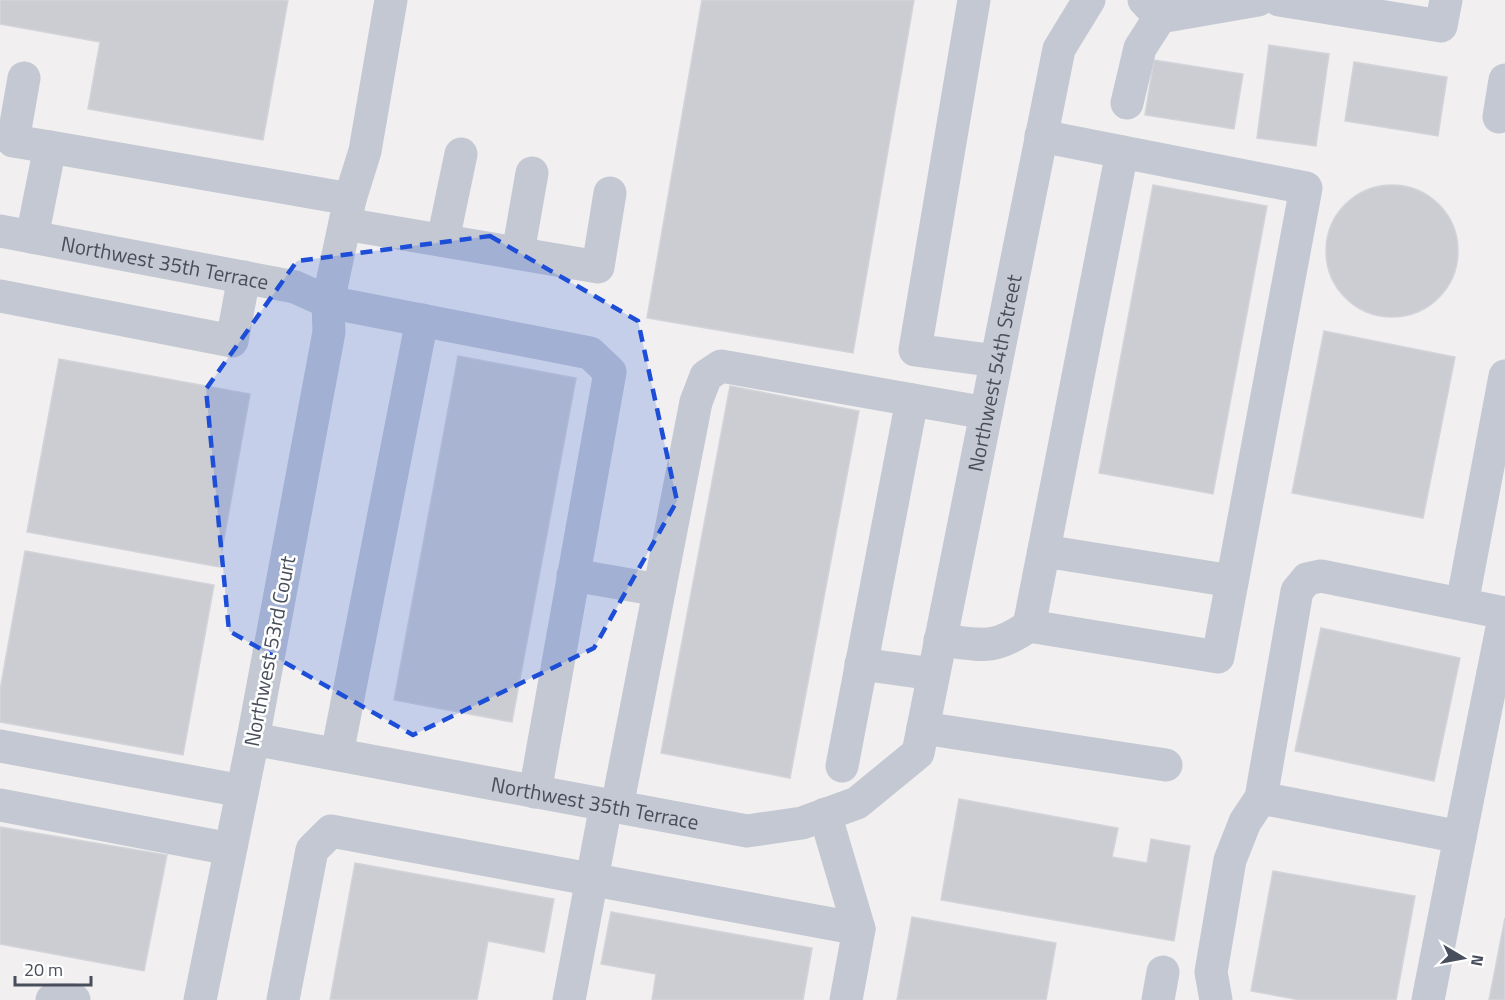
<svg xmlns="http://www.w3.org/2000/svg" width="1505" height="1000" viewBox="0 0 1505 1000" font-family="'Titillium Web',sans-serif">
	<rect width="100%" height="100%" fill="#f1efef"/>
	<g fill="#cccdd3" stroke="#d3d4da" stroke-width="1.5">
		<path d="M0,0h288l-25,140 -175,-31 12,-67 -100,-18z"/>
		<path d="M702,0h212l-61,353 -206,-35z"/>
		<path d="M1269,45l60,9 -13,92 -59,-8z"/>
		<path d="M1154,60l89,14 -9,55 -89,-14z"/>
		<path d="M1354,62l93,15 -9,59 -93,-15z"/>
		<path d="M1153,185l114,21 -54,288 -114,-21z"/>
		<circle cx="1392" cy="251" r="66"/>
		<path d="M1324,331l131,26 -32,161 -131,-25z"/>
		<path d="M458,356l118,22 -64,344 -118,-22z"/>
		<path d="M59,359l191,35 -31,173 -192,-35z"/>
		<path d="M730,386l129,25 -69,367 -129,-25z"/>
		<path d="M25,551l189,34 -31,170 -183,-33v-32z"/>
		<path d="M1321,628l139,30 -26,123 -139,-30z"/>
		<path d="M959,799l159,29 -6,29 35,6 4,-24 39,7 -16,95 -233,-41z"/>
		<path d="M0,827l167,28 -23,116 -144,-27z"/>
		<path d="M355,863l199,36 -10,53 -56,-11 -11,59h-147z"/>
		<path d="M1273,871l142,25 -19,104h-96l-49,-9z"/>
		<path d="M611,912l201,36 -9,52h-151l4,-26 -55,-10z"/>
		<path d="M912,917l144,26 -10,57h-149z"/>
		<path d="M1505,918v82h-16z"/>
	</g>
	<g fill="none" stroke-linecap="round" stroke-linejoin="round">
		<g stroke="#c3c8d3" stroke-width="33">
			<path d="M974,0l-59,350 81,11"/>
			<path d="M1144,0l16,17 98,-17"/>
			<path d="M1279,0l162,26 5,-26"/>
			<path d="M24,78l-11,63 37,6"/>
			<path d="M1127,103l13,-55 20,-31"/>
			<path d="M1499,117l6,-37"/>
			<path d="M350,199l15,-48 26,-151"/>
			<path d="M345,224l253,43 12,-74"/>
			<path id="s1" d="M0,231l295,56 33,15 262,51 20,19 -75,420"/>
			<path d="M32,237l18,-90 300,52 -22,103 1,30 -76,407 -53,261"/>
			<path d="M443,240l18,-86"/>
			<path d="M518,253l14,-80"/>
			<path d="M0,296l232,45 12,-64"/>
			<path d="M1044,551l188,30"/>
			<path d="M573,575l86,15"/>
			<path d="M1321,576l184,37 -45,224 -199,-39 36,-207 10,-12z"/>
			<path d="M1462,604l43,-228"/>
			<path d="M1029,626l93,-474"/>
			<path d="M940,640c42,5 53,11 89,-14l189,31 88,-469 -265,-52"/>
			<path d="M861,664l72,10"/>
			<path d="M923,728l243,37"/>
			<path id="s2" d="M253,739l494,92 55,-8 55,-20 61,-50 141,-704 30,-49"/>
			<path d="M0,746l242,45"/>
			<path d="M337,754l85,-434"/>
			<path d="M842,766l70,-366"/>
			<path d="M0,805l230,44"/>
			<path d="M617,807l79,-405 10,-26 15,-10 265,47"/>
			<path d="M825,814l34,115"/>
			<path d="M52,1000h22"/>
			<path d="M283,1000l29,-150 19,-19 528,98 -13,71"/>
			<path d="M569,1000l37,-195"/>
			<path d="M1158,1000l5,-28"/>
			<path d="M1216,1000l-5,-28 19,-112 15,-38 16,-24"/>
			<path d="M1428,1000l32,-163"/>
		</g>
	</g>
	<path fill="#1d4ed8" fill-opacity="0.2" stroke="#1d4ed8" stroke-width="4.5" stroke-dasharray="12 8" stroke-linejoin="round" d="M490,236l148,85 39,180 -83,147 -181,87 -184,-104 -23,-242 91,-128z"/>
	<g text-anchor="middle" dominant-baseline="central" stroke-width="5" stroke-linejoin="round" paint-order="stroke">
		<g font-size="21" fill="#484e5b" stroke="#fff">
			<text stroke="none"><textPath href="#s1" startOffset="168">Northwest 35th Terrace</textPath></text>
			<text stroke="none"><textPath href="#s2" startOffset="1083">Northwest 54th Street</textPath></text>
			<text transform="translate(269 651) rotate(-79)">Northwest 53rd Court</text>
			<text stroke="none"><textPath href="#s2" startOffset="348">Northwest 35th Terrace</textPath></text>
		</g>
	</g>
	<g transform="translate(1463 958) rotate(100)" stroke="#ffffff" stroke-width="4.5" paint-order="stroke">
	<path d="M0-4.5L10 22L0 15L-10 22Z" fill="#484e5b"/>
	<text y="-9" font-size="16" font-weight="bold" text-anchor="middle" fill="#484e5b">N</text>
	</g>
	<path d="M15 976v9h76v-9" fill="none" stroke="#484e5b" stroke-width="3"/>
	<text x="24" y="976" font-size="18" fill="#484e5b" stroke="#ffffff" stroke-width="4.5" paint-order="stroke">20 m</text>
</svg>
